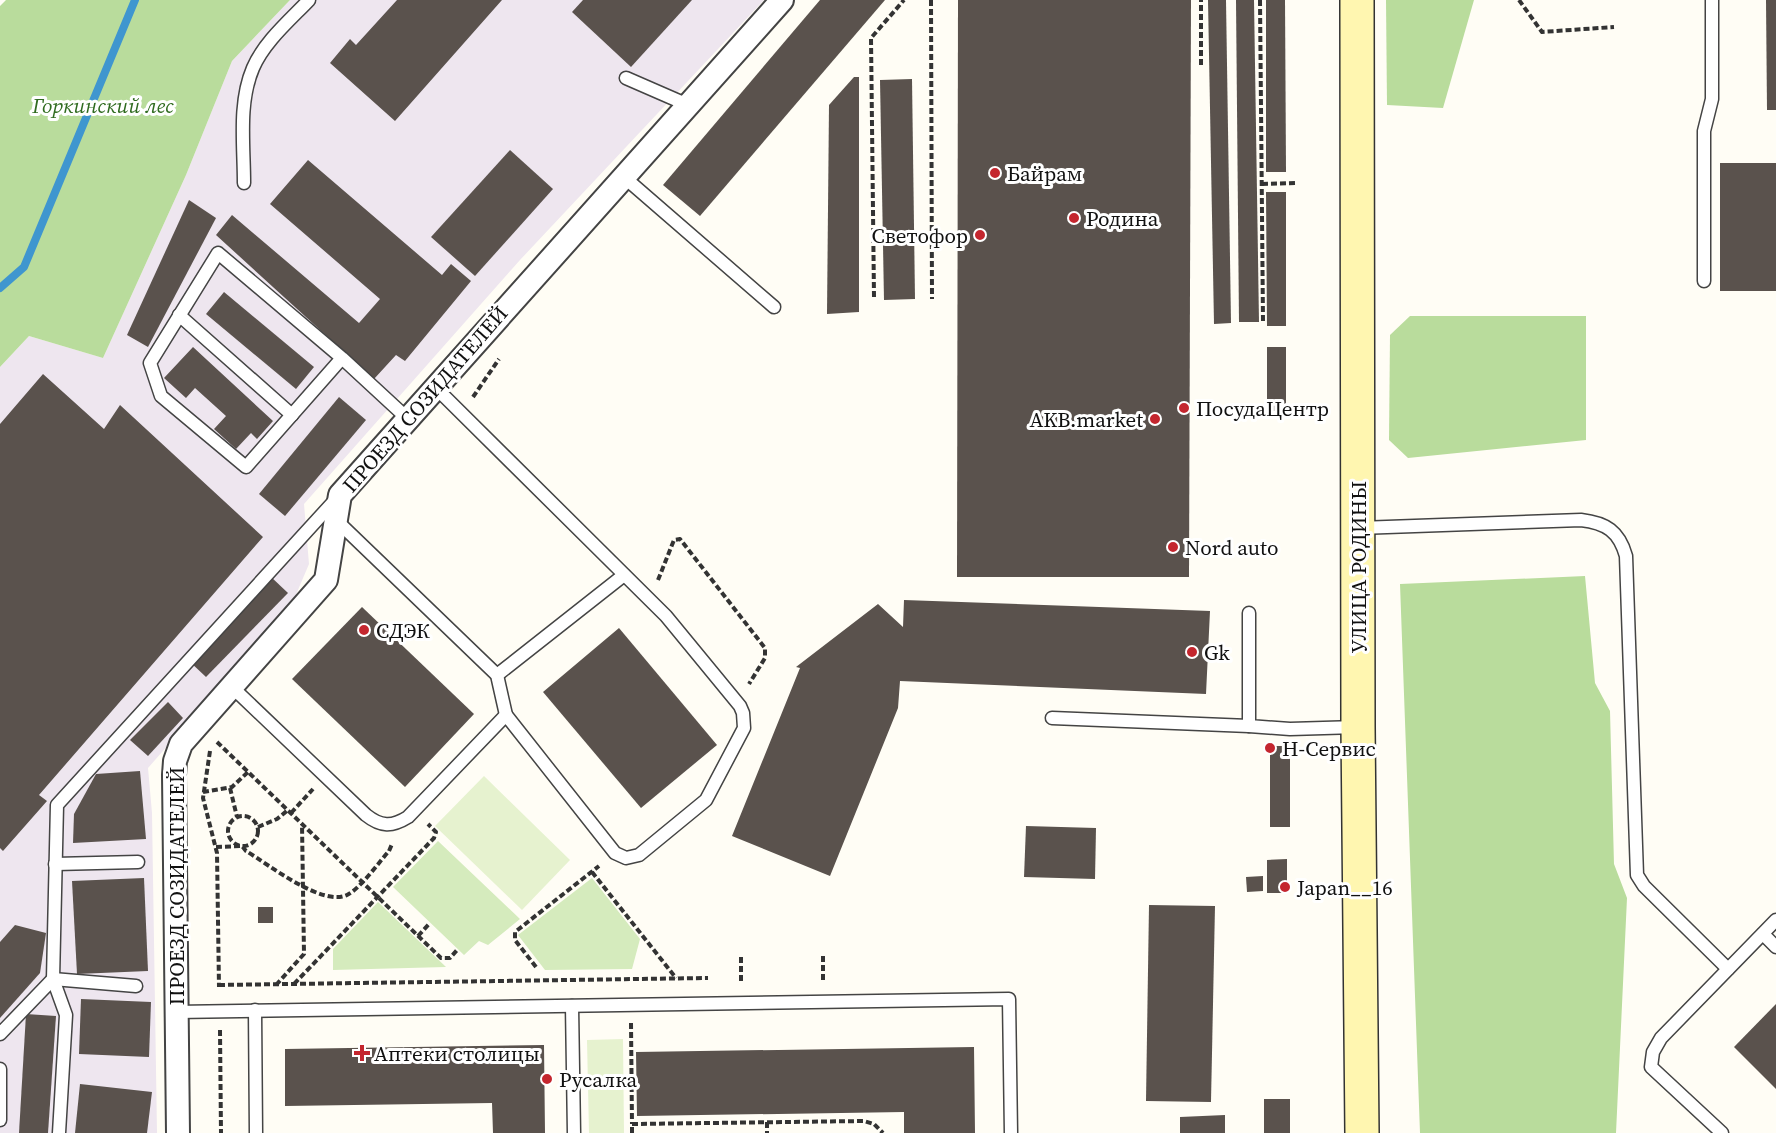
<svg xmlns="http://www.w3.org/2000/svg" width="1776" height="1133" viewBox="0 0 1776 1133" font-family="'Source Serif 4',serif">
	<rect width="100%" height="100%" fill="#fffdf5"/>
	<path fill="#eee6ef" d="M290,0h474l-244,260 -216,244 5,60 -17,40 -144,164 4,45 5,320h-157v-766l29,-31 74,22 83,-183 46,-114z"/>
	<g fill="#d5ebbd">
		<path d="M438,841l82,78 -32,26 -9,-4 -15,14 -71,-68z"/>
		<path d="M592,878l48,61 -8,30 -87,1 -27,-35z"/>
		<path d="M378,902l68,65 -113,3v-21z"/>
	</g>
	<g fill="#b9dc9c">
		<path d="M6,0h284l-58,61 -46,114 -83,183 -74,-22 -29,31v-361z"/>
		<path d="M1386,0h88l-31,108 -56,-3z"/>
		<path d="M1410,316h176v124l-178,18 -19,-18 1,-105z"/>
		<path d="M1585,576l10,107 15,28 4,153 13,34 -11,235h-196l-20,-549z"/>
	</g>
	<g fill="#e6f2cf">
		<path d="M484,776l86,84 -48,50 -87,-84z"/>
		<path d="M623,1039l1,94h-35l-2,-93z"/>
	</g>
	<g fill="none" stroke-linecap="round" stroke-linejoin="round">
		<path stroke="#3f96cf" stroke-width="8" d="M0,288l24,-21 111,-267"/>
	</g>
	<g fill="#5a524d">
		<path d="M397,0h105l-107,121 -65,-58 20,-24 6,6z"/>
		<path d="M583,0h109l-61,67 -59,-55z"/>
		<path d="M820,0h65l-185,216 -37,-31z"/>
		<path d="M958,0h233l-2,577h-232z"/>
		<path d="M1208,0h18l5,323 -17,1z"/>
		<path d="M1236,0h18l5,322h-20z"/>
		<path d="M1266,0h19l1,172h-20z"/>
		<path d="M1766,0h10v110h-9z"/>
		<path d="M854,77h5v235l-32,2 2,-209z"/>
		<path d="M912,79l3,220 -31,1 -4,-220z"/>
		<path d="M510,150l43,39 -78,87 -44,-39z"/>
		<path d="M308,160l134,115 9,-11 20,17 -66,80 -9,-6 -22,24 -158,-144 16,-20 127,108 21,-24 -110,-95z"/>
		<rect x="1720" y="163" width="56" height="128"/>
		<path d="M1266,192h20v134h-19z"/>
		<path d="M189,200l27,18 -68,129 -21,-12z"/>
		<path d="M224,292l90,75 -18,22 -90,-75z"/>
		<path d="M193,347l80,74 -16,18 -6,-6 -15,16 -22,-20 12,-13 -31,-28 -9,10 -22,-20z"/>
		<rect x="1267" y="347" width="19" height="64"/>
		<path d="M43,374l61,55 16,-24 143,132 -224,258 8,6 -44,50 -3,-3v-424z"/>
		<path d="M339,397l27,23 -81,96 -26,-22z"/>
		<path d="M270,576l18,17 -82,84 -17,-16z"/>
		<path d="M904,600l306,11 -4,83 -306,-13 -2,27 -68,168 -98,-40 68,-168 -4,-1 82,-63 25,23z"/>
		<path d="M362,607l112,107 -69,73 -113,-108z"/>
		<path d="M619,628l98,117 -76,63 -98,-116z"/>
		<path d="M168,702l15,16 -35,38 -18,-16z"/>
		<rect x="1270" y="746" width="20" height="81"/>
		<path d="M140,771l6,68 -73,4 1,-29 22,-40z"/>
		<path d="M1026,826l70,2 -1,51 -71,-2z"/>
		<path d="M1287,859v34h-20v-33z"/>
		<path d="M1263,876v15l-16,1 -1,-15z"/>
		<path d="M144,878l4,93 -71,3 -5,-93z"/>
		<path d="M1149,905l66,1 -4,196 -65,-1z"/>
		<rect x="258" y="907" width="15" height="16"/>
		<path d="M15,925l31,8 -6,40 -40,45v-76z"/>
		<path d="M81,999l70,3 -2,55 -70,-3z"/>
		<path d="M1776,1004v85l-42,-42z"/>
		<path d="M26,1014l30,2 -8,117h-29z"/>
		<path d="M544,1045l1,88h-52l-1,-30 -207,3v-57z"/>
		<path d="M974,1047l1,86h-71v-21l-267,4 -1,-64z"/>
		<path d="M80,1084l72,8 -5,41h-72z"/>
		<rect x="1264" y="1099" width="26" height="34"/>
		<path d="M1225,1115v18h-45v-16z"/>
	</g>
	<g fill="none" stroke-linecap="round" stroke-linejoin="round">
		<g stroke="#444" stroke-width="15">
			<g id="lane">
				<path d="M626,78l62,27"/>
				<path d="M624,177l150,130"/>
				<path d="M244,183c0,-38 -6,-80 9,-115 11,-26 37,-48 56,-68"/>
				<path d="M1704,281v-150l8,-32v-99"/>
				<path d="M179,315l113,100"/>
				<path d="M342,358l-96,109 -85,-71 -11,-33 68,-110 124,105 66,61"/>
				<path d="M336,520l161,155 9,40"/>
				<path d="M1359,528l222,-8c25,3 38,11 45,36l11,319 7,11 84,83"/>
				<path d="M1249,613v113l41,3 67,-2"/>
				<path d="M497,675l127,-100"/>
				<path d="M231,686l135,129c15,12 26,12 42,2l98,-102 109,138 11,5 13,-3 67,-55 38,-72 -1,-15 -3,-7 -74,-90 -231,-229"/>
				<path d="M1052,718l197,8"/>
				<path d="M55,864l83,-2"/>
				<path d="M1763,934l13,13"/>
				<path d="M572,1006l2,127"/>
				<path d="M255,1010l1,123"/>
				<path d="M176,1012l833,-13 2,134"/>
				<path d="M0,1034l53,-55 83,7"/>
				<path d="M0,1069v51"/>
				<path d="M59,1133l7,-118 -13,-36 4,-174 280,-307"/>
				<path d="M1722,1133l-71,-66 2,-15 8,-14 115,-118"/>
			</g>
		</g>
		<g stroke="#444" stroke-width="26">
			<path id="street" d="M178,1133l-4,-358 1,-14 6,-17 145,-164 14,-85 442,-495"/>
		</g>
		<g stroke="#333" stroke-width="36">
			<path id="secondary" d="M1357,0l1,727 4,406"/>
		</g>
		<g stroke="#333" stroke-width="4" stroke-dasharray="6 3" stroke-linecap="butt">
			<path d="M931,0l1,299"/>
			<path d="M1260,0l3,321"/>
			<path d="M1519,0l23,32 72,-5"/>
			<path d="M1201,65v-65"/>
			<path d="M1262,184l33,-1"/>
			<path d="M874,297l-3,-259 33,-38"/>
			<path d="M473,397l26,-38"/>
			<path d="M658,580l16,-40 6,-1 85,109v10l-16,26"/>
			<path d="M217,742l224,216h9l8,-9"/>
			<path d="M210,751l-7,47 14,55 2,134"/>
			<path d="M230,788l7,29"/>
			<path d="M203,792l29,-5 16,-15"/>
			<path d="M291,813l22,-24"/>
			<circle cx="243" cy="831" r="15"/>
			<path d="M258,827l19,-8 11,-9"/>
			<path d="M216,847l26,-1 4,5c22,13 76,56 101,44 13,-6 32,-33 42,-44l3,-7"/>
			<path d="M592,872l84,106"/>
			<path d="M418,936l12,-13"/>
			<path d="M823,956v27"/>
			<path d="M741,957v27"/>
			<path d="M536,967l-21,-27v-8l84,-66"/>
			<path d="M294,984l140,-146 2,-6 -8,-8"/>
			<path d="M219,985l489,-7"/>
			<path d="M276,985l28,-31 -2,-130"/>
			<path d="M631,1023l1,101"/>
			<path d="M220,1030l1,103"/>
			<path d="M767,1122v11"/>
			<path d="M632,1133v-9l232,-3 10,3 9,9"/>
		</g>
		<use href="#lane" stroke="#fff" stroke-width="12"/>
		<use href="#street" stroke="#fff" stroke-width="22"/>
		<use href="#secondary" stroke="#fff6b0" stroke-width="33"/>
	</g>
	<g fill="#c4262e" stroke="#fff" stroke-width="2">
		<circle cx="995" cy="173" r="6"/>
		<circle cx="1074" cy="218" r="6"/>
		<circle cx="980" cy="235" r="6"/>
		<circle cx="1184" cy="408" r="6"/>
		<circle cx="1155" cy="419" r="6"/>
		<circle cx="1173" cy="547" r="6"/>
		<circle cx="364" cy="630" r="6"/>
		<circle cx="1192" cy="652" r="6"/>
		<circle cx="1270" cy="748" r="6"/>
		<circle cx="1285" cy="887" r="6"/>
		<path d="M359 1044h6v6h6v6h-6v6h-6v-6h-6v-6h6z"/>
		<circle cx="547" cy="1079" r="6"/>
	</g>
	<g text-anchor="middle" dominant-baseline="central" stroke-width="6" stroke-linejoin="round" paint-order="stroke">
		<g font-size="21" font-style="italic" fill="#2f6b1f" stroke="#fff">
			<text x="103" y="105">Горкинский лес</text>
		</g>
		<g font-size="21" fill="#111" stroke="#fff" text-anchor="start">
			<text x="1007" y="173">Байрам</text>
			<text x="1086" y="218">Родина</text>
			<text x="968" y="235" text-anchor="end">Светофор</text>
			<text x="1196" y="408">ПосудаЦентр</text>
			<text x="1143" y="419" text-anchor="end">AKB.market</text>
			<text x="1185" y="547">Nord auto</text>
			<text x="376" y="630">СДЭК</text>
			<text x="1204" y="652">Gk</text>
			<text x="1282" y="748">Н-Сервис</text>
			<text x="1297" y="887">Japan__16</text>
			<text x="374" y="1053">Аптеки столицы</text>
			<text x="559" y="1079">Русалка</text>
		</g>
		<g font-size="21" fill="#111" stroke="#fff">
			<text transform="translate(425 399) rotate(-49)">ПРОЕЗД СОЗИДАТЕЛЕЙ</text>
			<text transform="translate(1358 567) rotate(-90)">УЛИЦА РОДИНЫ</text>
			<text transform="translate(176 886) rotate(-90)">ПРОЕЗД СОЗИДАТЕЛЕЙ</text>
		</g>
	</g>
</svg>
